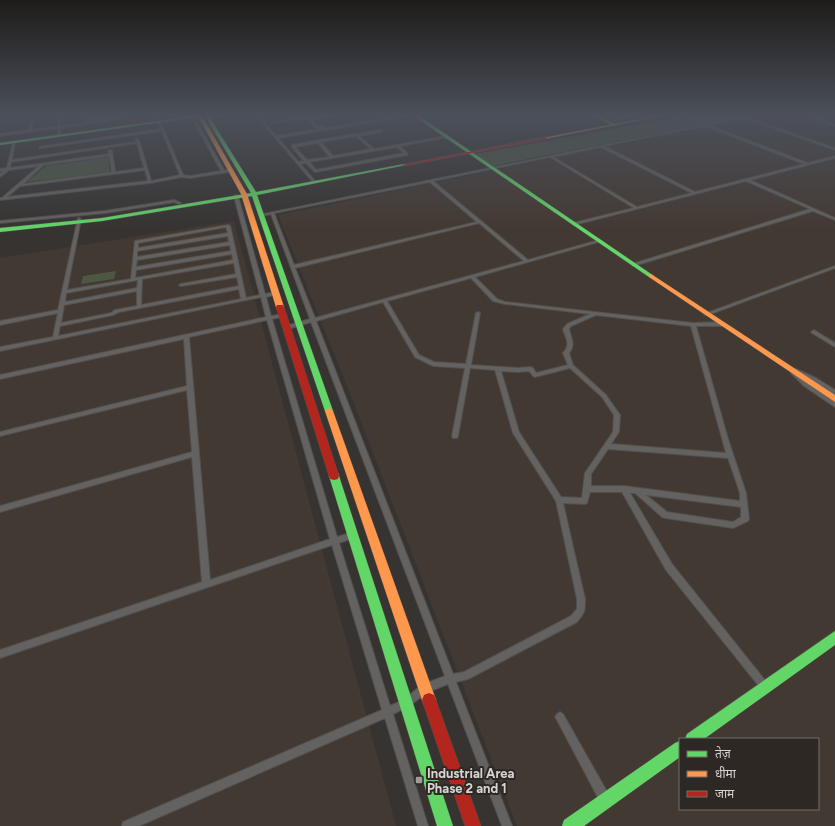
<svg xmlns="http://www.w3.org/2000/svg" width="835" height="826" viewBox="0 0 835 826" font-family="Figtree,'Noto Sans Devanagari',sans-serif">
	<rect width="100%" height="100%" fill="#363331"/>
	<g fill="#433933" fill-rule="evenodd">
		<path d="M765,114h70v712h-318l-164,-425 -75,-186zM680,739h138v70h-138z"/>
		<path d="M234,221l162,605h-396v-568z"/>
	</g>
	<g fill="#4e5742">
		<path d="M83,114h40l1,3 -41,5z"/>
		<path d="M688,114h63l-46,9 -22,-8z"/>
		<path d="M677,117l21,8 -205,41 -18,-12z"/>
		<path d="M108,157l2,15 -83,10 19,-16z"/>
		<path d="M116,271l-2,8 -33,5 2,-8z"/>
	</g>
	<g fill="none" stroke-linecap="round" stroke-linejoin="round">
		<g stroke="#52504e" stroke-width="2">
			<g id="street">
				<path d="M31,114h2l-1,16 26,-4v-12h2v12l71,-10 1,1 -72,11v7l-1,1 -1,-1v-7l-58,8v-2l29,-4z"/>
				<path d="M155,114h2l26,61 7,1 31,-5 -31,-57h2l32,56h5v2l-39,6 -8,-1 -32,6 -150,17v-2h2l37,-32 -30,4 -9,7v-3l5,-4 -5,1v-2l7,-1 6,-26 1,-1 1,1 -3,18 124,-18v-3l1,-1 3,4v1l11,38 29,-6 -18,-44 -122,17 -1,-1 122,-18zM137,143l7,25 -29,4 -3,-21 -2,-1 -2,1 1,3 -99,14 1,-6zM109,156l3,16 -89,12 21,-19zM145,170l3,11 -141,16 13,-11z"/>
				<path d="M255,114h2l19,22 138,-22 1,1 -137,23 20,24 6,-1 -12,-14v-2l26,-5 64,-10 -1,2 -22,4 15,13 73,-13 1,1 -48,9 7,7v2l-92,17 -9,-9 -6,1 14,16v2h-1zM356,136l15,13 -38,7 -12,-14zM318,143l12,14 -23,3 -12,-13zM397,147l7,6 -88,17 -7,-8z"/>
				<path d="M304,114h2l5,4 29,-4h7l-35,6 5,6h6l-1,2h-7l-8,-10 -33,5 -1,-1 33,-6z"/>
				<path d="M365,114h3l2,2 -2,1z"/>
				<path d="M637,114h5l-32,7 -1,-1z"/>
				<path d="M675,114h3l27,10 50,-10h5l-14,3 89,31v2l-91,-32 -36,7 100,38 27,-7v2l-85,22 85,38v2l-22,-9 -179,55 -2,-1v-1l178,-55 -64,-28 -172,44h-1v-2l61,-15 -84,-51 -117,24 95,79 71,-20 3,1 -127,36 22,22 8,3 188,21 29,-1 2,2 -2,2h-26l32,113 18,54 3,26 -1,2 -15,7 -68,-10 -3,-1 -27,-24h-5l42,71 96,120 2,3 -2,3 -3,2 -3,-2 -96,-120 -44,-78h-32l-3,11 -2,1 -22,-1 22,96c0,13 0,13 -8,23l-109,57 -12,3 56,144h-10l-54,-142 -20,8 -19,14 -16,8 35,112h-10l-33,-108 -246,108h-17l1,-4 259,-112 -50,-165 -332,113v-8l202,-68 -10,-125 -192,55v-6l192,-54 -5,-62 -187,46v-4l187,-46 -3,-47 -184,40v-4l266,-58 -5,-20 -261,54v-4l53,-10 5,-24 -58,12v-4l58,-11 20,-92 3,1 -14,71 64,-11 4,-38 93,-16 2,1 2,8 14,64 14,-3 -26,-99 2,-1 2,1 27,98 11,-2 2,1v1l-12,3 5,19 13,-2 2,1v1l-14,3 65,218 16,-5 3,1 1,2 -1,2 -17,6 51,163 13,-6 19,-15 23,-9 -134,-354 -23,7 -3,-2 1,-1 24,-7 -39,-105 -10,2 -2,-1 443,-90zM705,126l99,38 -109,28 -91,-46zM601,147l91,46 -55,14 -84,-50zM430,182l47,40 -183,43 -20,-52zM479,223l45,38 -209,57 -20,-50zM226,227l2,6 -90,15v-5zM228,236l1,6 -92,15v-6zM230,245l1,6 -95,16 1,-7zM232,254l1,6 -98,18 1,-8zM234,263l2,11 -55,10 -2,1 2,1 56,-9 2,9 -98,19 1,-26zM471,278l22,23 12,3 85,10 -23,10 -4,5c3,10 8,15 0,24l5,12 -32,8 -3,-5 -2,-1 -13,1 -47,-3 9,-52 -2,-1 -2,1 -10,51 -32,-2 -15,-7 -32,-54zM138,280l-1,8 -72,14 1,-9zM239,289l2,10 -183,37 2,-10 53,-11 6,-3zM137,291v15l-22,4 -4,3 -50,10 3,-18zM383,302l32,55 18,9 32,2 -13,68 1,2h4l1,-2 12,-68 25,2 18,63 43,68 21,98v10l-6,7 -107,56 -11,2 -137,-353zM596,315l95,11 35,127 -115,-9 8,-12 1,-17 -14,-20 -33,-30 -4,-12c7,-8 2,-15 0,-24l2,-3zM267,320l63,219 -120,41 -21,-243zM570,368l32,29 12,18 -1,17 -28,41 -3,25 -21,-1 -42,-65 -18,-61 17,1 11,-1 4,5 2,1zM608,449l120,9 12,35v8l-116,-15h-33v-12zM646,495l95,12v10l-8,5 -66,-10z"/>
				<path d="M800,114h4l31,10v2z"/>
				<path d="M174,200l7,3 -2,1 -5,-2 -69,11 -105,10v-2l105,-10z"/>
				<path d="M835,266v2l-127,47h-2l-2,-1z"/>
				<path d="M814,330l21,13v4l-23,-14 -1,-1z"/>
				<path d="M796,369l20,9 19,12v5l-23,-15 -13,-6 9,10 27,18v5l-31,-21 -13,-13 3,-3z"/>
				<path d="M560,712l3,2 47,83 1,4 -1,4 -4,1 -4,-1 -45,-85 -2,-3 2,-3z"/>
			</g>
		</g>
		<g stroke="#52504e" stroke-width="1">
			<g id="fast">
				<path d="M0,114h2l-1,2h-1z"/>
				<path d="M204,114h4l1,2 20,-2 -19,4 46,74 148,-28 2,1 -149,30 76,216 -1,2 -3,1 -4,-3 -73,-215 -150,25 -102,11v-4l102,-10 149,-25z"/>
				<path d="M411,114h5l238,162 -3,2 -2,-1z"/>
				<path d="M589,114h5l23,11 -3,1z"/>
				<path d="M201,115l-1,2 -200,28v-2z"/>
				<path d="M334,472l4,1 1,3 114,350h-16l-108,-350 1,-3z"/>
				<path d="M835,631v14l-131,94h-19l2,-5z"/>
				<path d="M680,741v16l-96,69h-22l2,-6 111,-77z"/>
			</g>
		</g>
		<g stroke="#52504e" stroke-width="1">
			<g id="slow">
				<path d="M197,114h4l46,80 37,113 -1,2h-6l-1,-2 -35,-113z"/>
				<path d="M665,114h8l-128,25 -2,-1z"/>
				<path d="M651,274l184,121v7l-186,-125v-2z"/>
				<path d="M329,408l4,3 103,289 -2,5 -5,2 -5,-2 -2,-5 -97,-289z"/>
			</g>
		</g>
		<g stroke="#52504e" stroke-width="1">
			<g id="jam">
				<path d="M545,137l2,2 -143,27 -2,-1z"/>
				<path d="M277,305h6l1,2 55,169 -1,3 -4,1 -4,-1 -1,-3 -53,-169z"/>
				<path d="M429,693l5,2 2,5 45,126h-16l-43,-126 2,-5z"/>
			</g>
		</g>
		<use href="#street" fill="#646260" fill-rule="evenodd"/>
		<use href="#fast" fill="#63d668" fill-rule="evenodd"/>
		<use href="#slow" fill="#ff974d" fill-rule="evenodd"/>
		<use href="#jam" fill="#b3261e" fill-rule="evenodd"/>
	</g>
	<linearGradient id="sky" x2="0" y2="1"><stop stop-color="#1e1c1b"/><stop offset="0.5" stop-color="#4c505a"/><stop offset="1" stop-color="#4c505a" stop-opacity="0"/></linearGradient>
	<rect width="835" height="230" fill="url(#sky)"/>
	<rect fill="#9e9b99" stroke="#2e2825" stroke-width="1.5" x="415" y="776" width="8" height="8" rx="2"/>
	<g text-anchor="middle" dominant-baseline="central" stroke-width="4" stroke-linejoin="round" paint-order="stroke">
		<g font-size="13" font-weight="bold" fill="#d6d3d1" stroke="#2e2825" text-anchor="start">
			<text x="427" y="773">Industrial Area<tspan x="427" dy="15">Phase 2 and 1</tspan></text>
		</g>
	</g>
	<rect x="679" y="738" width="140" height="72" fill="#2e2825" stroke="#716c6a"/>
	<rect x="687" y="751" width="20" height="6" fill="#63d668" stroke="#716c6a"/>
	<text x="715" y="758" font-size="12" fill="#d6d3d1">तेज़</text>
	<rect x="687" y="771" width="20" height="6" fill="#ff974d" stroke="#716c6a"/>
	<text x="715" y="778" font-size="12" fill="#d6d3d1">धीमा</text>
	<rect x="687" y="791" width="20" height="6" fill="#b3261e" stroke="#716c6a"/>
	<text x="715" y="798" font-size="12" fill="#d6d3d1">जाम</text>
</svg>
